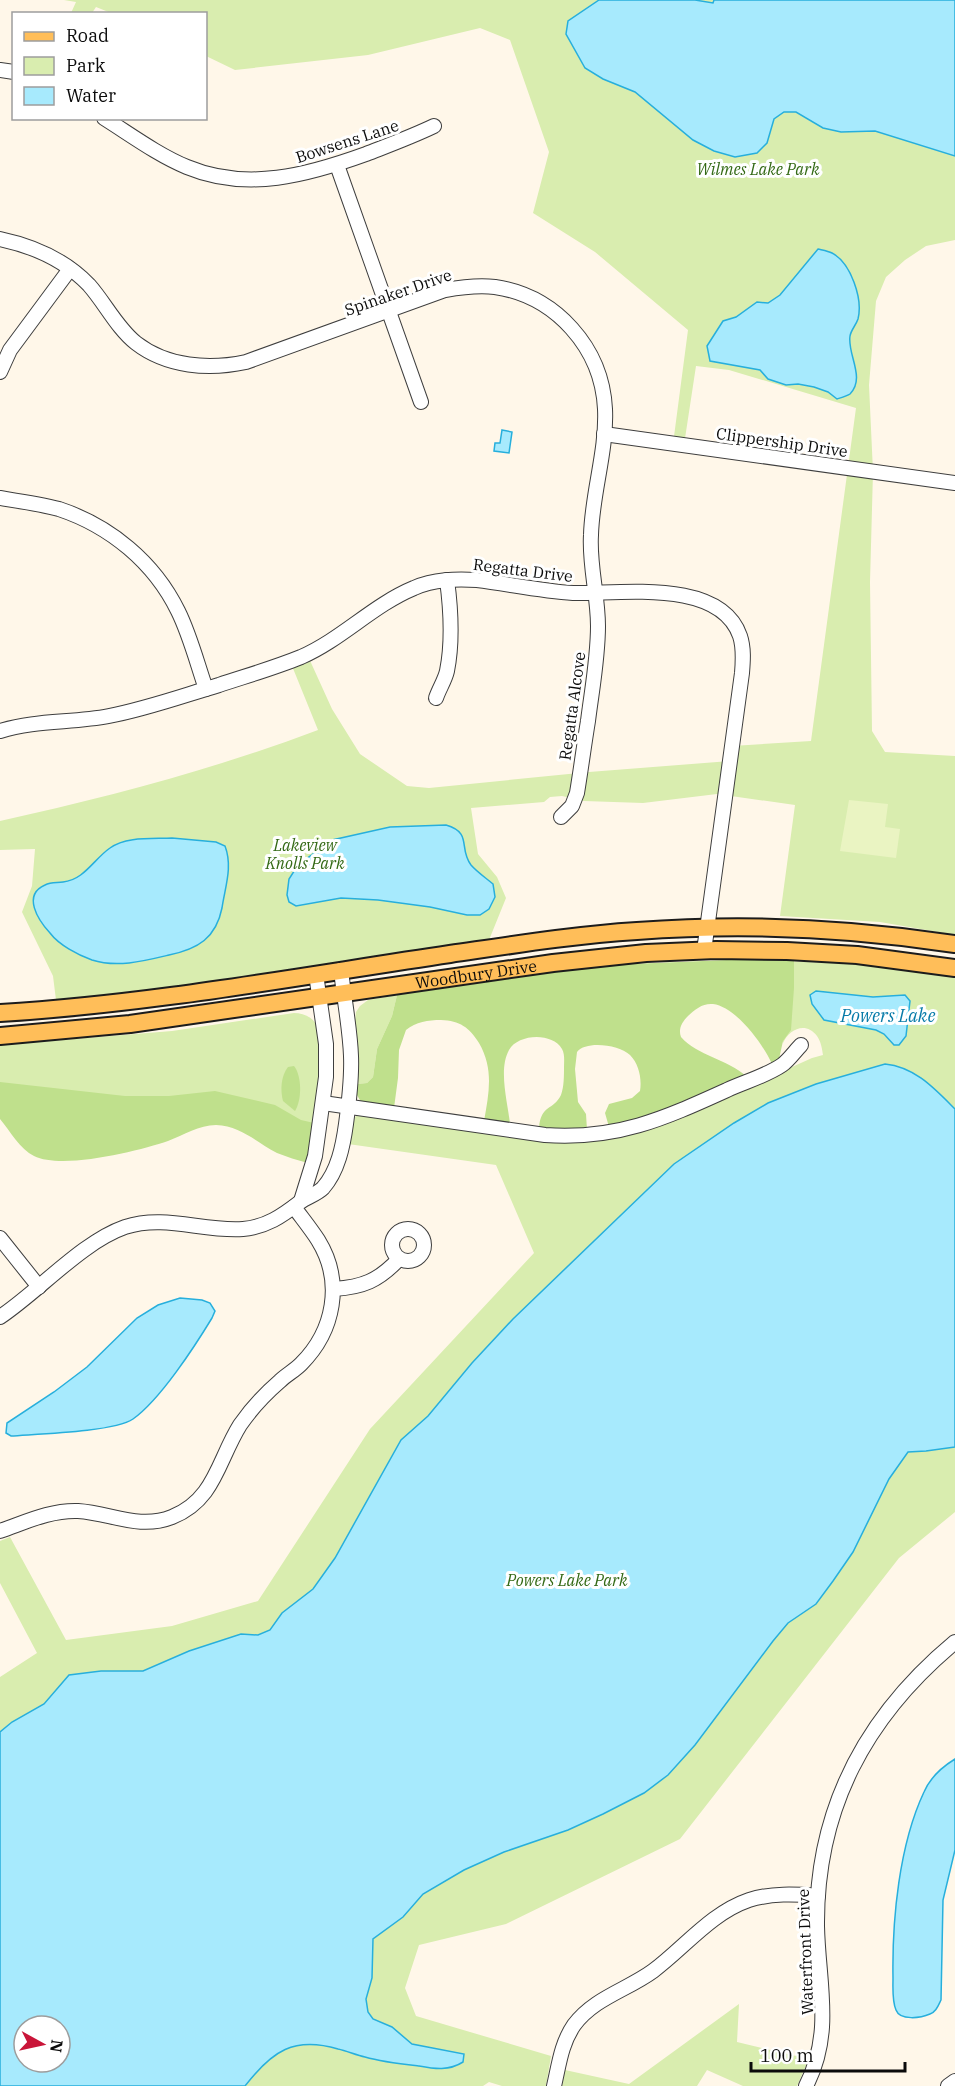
<svg xmlns="http://www.w3.org/2000/svg" width="955" height="2086" viewBox="0 0 955 2086" font-family="'IBM Plex Serif',serif">
	<rect width="100%" height="100%" fill="#fff7e9"/>
	<g fill="#d9edaf" fill-rule="evenodd">
		<path d="M64,0h891v240l-29,6 -21,14 -19,17 -10,24 -7,84 4,87 -3,110 2,149 13,21 70,4v179l-75,-13 -100,-6 15,-111 -78,-11 -74,9 -59,-2 -22,-5 -12,1 -6,5 -73,6 7,46 19,23 9,21 -17,42 -319,47 -114,13 -3,-24 -31,-64 10,-26 3,-37 -35,1v-29c108,-24 215,-52 318,-91l-28,-69 17,-7 25,55 28,45 47,32 22,2 160,-16 141,-11 2,-15 79,-5 45,-333 -127,-38 -33,-4 -12,79 -11,-1 15,-114 -93,-78 -62,-39 16,-61 -39,-112 -30,-12 -112,27 -133,15 -29,-14v-42l-95,-1 -15,-6 -4,6h-21l5,-11z"/>
		<path d="M763,960l90,4 102,13v535l-56,46 -219,281 -174,85 -87,21 -14,43 11,28 135,40 -5,30h-44l-13,-4 -6,4h-483v-409l37,-24 -37,-70v-42l10,-4 56,103 106,-14 86,-25 112,-172 164,-176 -38,-88 -148,-21 7,-27 4,-3 148,21 163,-13 142,-64 11,-3c-1,-7 -2,-13 -6,-19 -11,-15 -28,-7 -34,7zM24,2026h36v36h-36z"/>
		<path d="M397,995l-5,21 -15,33 -4,28 -6,6 -10,1 1,-29 -3,-34 1,-9 4,-6 8,-6z"/>
		<path d="M294,1013c9,0 19,4 23,13 10,24 0,73 -3,99l-314,-37v-43l172,-14z"/>
		<path d="M739,2004l-2,38 72,17 -12,27h-54l-36,-16 -10,16h-135l3,-16 64,14z"/>
	</g>
	<g fill="#bfe08c">
		<path d="M751,959l43,2v27l-3,42 -8,11 -4,18 -7,5c-9,-20 -36,-57 -59,-60 -10,-1 -18,5 -25,12 -6,6 -10,13 -7,21 17,19 46,22 65,39l-74,33 -63,18 -4,-14 4,-9 23,-6 8,-7c2,-12 -1,-27 -10,-36 -10,-10 -44,-15 -53,-3l-2,17 3,33 8,12 1,16 -48,-2c2,-24 14,-17 22,-33 3,-8 3,-19 3,-28 0,-5 1,-13 -2,-18 -10,-17 -44,-15 -53,1 -11,20 -1,53 1,74l-26,-3c5,-28 10,-52 -5,-78 -10,-16 -19,-22 -38,-23 -13,0 -25,2 -35,10l-7,20 -1,28 -4,30 -33,-6 -4,-7v-11l10,-1 6,-6 4,-28 15,-33 5,-21 166,-24 67,-7z"/>
		<path d="M294,1066c8,10 8,34 1,45l-12,-10c-3,-11 -2,-25 5,-34z"/>
		<path d="M0,1082l125,14h44l46,-5 60,14 26,15 13,3 -6,40c-11,-3 -21,-6 -31,-10 -21,-11 -36,-27 -61,-28 -17,0 -32,10 -48,16 -29,10 -106,29 -134,15 -14,-7 -24,-25 -34,-37z"/>
	</g>
	<path fill="#eaf4c2" d="M849,800l39,4 -3,23 15,2 -4,29 -56,-7z"/>
	<g fill="#a7eafd" stroke="#27afdc" stroke-width="1.5" fill-rule="evenodd">
		<path d="M599,0h96l18,3 1,-3h241v156l-80,-25 -34,1 -18,-4 -27,-16h-12l-10,7 -7,24 -10,10 -22,4 -21,-6 -21,-11 -58,-48 -32,-13 -18,-11 -19,-34 2,-13z"/>
		<path d="M818,249c4,1 10,2 14,4 19,10 31,46 26,66 -2,6 -7,11 -8,17 -3,18 16,42 0,58 -3,2 -10,4 -13,5l-9,-7 -14,-5 -16,-3 -12,1 -18,-6 -8,-9 -50,-9 -3,-15 16,-25 13,-4 21,-15 11,1 12,-8z"/>
		<path d="M502,430l10,2 -3,21 -15,-2 1,-8h5z"/>
		<path d="M446,825c27,8 12,23 25,40 6,7 15,13 22,19l2,13 -6,12 -9,6h-13l-37,-8 -52,-7 -37,-2 -45,8 -7,-4 -2,-7 2,-16 9,-14 34,-25 58,-13z"/>
		<path d="M172,838l44,4 9,4c8,21 0,41 -3,62 -6,30 -24,41 -53,47 -25,6 -52,13 -77,5 -14,-5 -33,-15 -42,-27 -12,-13 -28,-38 -5,-48 6,-3 12,-2 18,-3 21,-2 31,-23 47,-34 16,-12 43,-9 62,-10z"/>
		<path d="M816,991l57,6 32,-2 5,6 -4,35 -7,9h-5l-10,-11 -8,-4 -52,-10 -12,-16 -2,-9z"/>
		<path d="M885,1064c30,3 49,24 70,45v338l-29,4 -18,1 -19,27 -36,73 -20,29 -17,23 -28,19 -15,18 -78,104 -27,30 -24,18 -41,21 -35,16 -64,22 -40,18 -41,24 -20,23 -30,22 -1,39 -6,21 2,13 5,7 19,8 20,17 52,10 -1,8c-14,9 -28,7 -44,4 -18,-2 -37,-4 -54,-9 -9,-2 -18,-6 -27,-8 -44,-13 -66,2 -93,37h-245v-354l12,-10 32,-18 25,-29 32,-4h42l46,-20 52,-17 17,1 12,-5 12,-17 31,-24 22,-31 66,-118 27,-24 44,-53 41,-44 161,-155 60,-41 34,-20 48,-19zM24,2026h36v36h-36z"/>
		<path d="M180,1298l22,2 8,3 5,8 -3,7c-17,28 -52,82 -79,101 -19,13 -96,15 -122,17l-5,-3 1,-10 47,-31 33,-25 50,-49 21,-13z"/>
		<path d="M955,1759v91l-12,50 -2,100c-3,6 -5,12 -11,14 -9,4 -30,7 -34,-4 -4,-9 -3,-22 -3,-32 -1,-58 6,-133 31,-186 6,-14 18,-25 31,-33z"/>
	</g>
	<g fill="none" stroke-linecap="round" stroke-linejoin="round">
		<g stroke="#3e3e3e" stroke-width="16">
			<g id="minor">
				<path d="M0,70l14,2"/>
				<path d="M104,118c27,17 54,37 83,49 60,25 121,8 179,-13 23,-9 45,-17 68,-28"/>
				<path d="M337,165l84,237"/>
				<path d="M0,239c33,7 65,21 89,46 16,18 28,43 47,58 31,24 73,27 110,19l199,-72c17,-3 33,-5 50,-3 61,9 107,61 110,122 2,42 -13,84 -14,126 -2,30 7,60 7,91 0,32 -6,63 -10,95 -4,24 -7,48 -11,72l-5,13 -11,11"/>
				<path d="M0,372l10,-22 60,-81"/>
				<path d="M604,434l351,49"/>
				<path d="M0,498c19,3 40,6 59,11 51,17 95,53 119,102 12,24 19,52 28,78"/>
				<path d="M436,698c3,-9 9,-18 11,-27 6,-30 4,-61 0,-91"/>
				<path d="M0,731c35,-11 73,-8 109,-15 37,-7 73,-20 110,-31 27,-9 55,-17 82,-28 41,-18 72,-52 113,-69 20,-9 42,-9 63,-8 32,4 64,11 96,13 47,1 147,-15 167,43 4,12 3,25 2,37l-38,278"/>
				<path d="M323,1103l222,32c72,5 118,-16 182,-45 17,-8 39,-14 55,-25 7,-5 13,-14 19,-20"/>
				<path d="M301,1201l14,-45 11,-79v-33l-10,-70"/>
				<circle cx="408" cy="1245" r="16"/>
				<path d="M0,1238l39,49"/>
				<path d="M334,1289c29,-2 44,-8 65,-30"/>
				<path d="M0,1317c39,-26 82,-75 125,-90 40,-13 78,5 118,2 23,-2 39,-13 57,-27 7,-5 17,-8 23,-14 15,-17 20,-42 23,-64 3,-22 6,-45 5,-68 -1,-28 -7,-57 -10,-86"/>
				<path d="M0,1531c26,-9 50,-21 78,-20 33,2 61,19 94,6 43,-17 46,-57 68,-92 11,-16 25,-31 40,-44 6,-6 14,-10 21,-17 33,-33 43,-82 17,-124 -7,-11 -16,-22 -24,-33"/>
				<path d="M554,2086c5,-21 7,-42 20,-61 20,-27 53,-35 79,-54 32,-24 58,-58 96,-71 22,-7 46,-6 69,-4"/>
				<path d="M806,2086c28,-54 12,-104 11,-160 -1,-118 49,-210 138,-284"/>
				<path d="M948,2086l7,-5"/>
			</g>
		</g>
		<g stroke="#1c1c1c" stroke-width="20">
			<g id="major">
				<path d="M0,1013c151,-9 301,-37 450,-59 62,-9 124,-19 187,-23 106,-8 213,-3 318,13"/>
				<path id="s1" d="M0,1036l130,-12 423,-61 93,-10 70,-3 71,1 70,4 98,13"/>
			</g>
		</g>
		<use href="#minor" stroke="#fff" stroke-width="14"/>
		<use href="#major" stroke="#ffbe59" stroke-width="16"/>
	</g>
	<g text-anchor="middle" dominant-baseline="central" stroke-width="6" stroke-linejoin="round" paint-order="stroke">
		<g font-size="16" fill="#0b0b0b" stroke="#fff">
			<text transform="translate(347 141) rotate(-18)">Bowsens Lane</text>
			<text transform="translate(398 292) rotate(-19)">Spinaker Drive</text>
			<text transform="translate(782 442) rotate(8)">Clippership Drive</text>
			<text transform="translate(523 570) rotate(7)">Regatta Drive</text>
			<text transform="translate(572 706) rotate(-82)">Regatta Alcove</text>
			<text stroke="none"><textPath href="#s1" startOffset="480">Woodbury Drive</textPath></text>
			<text transform="translate(805 1952) rotate(-92)">Waterfront Drive</text>
		</g>
		<g font-size="16" font-style="italic" fill="#336915" stroke="#fff">
			<text x="758" y="169">Wilmes Lake Park</text>
			<text x="305" y="845">Lakeview<tspan x="305" dy="18">Knolls Park</tspan></text>
			<text x="567" y="1580">Powers Lake Park</text>
		</g>
		<g font-size="18" font-style="italic" fill="#087ba9" stroke="#fff">
			<text x="888" y="1015">Powers Lake</text>
		</g>
	</g>
	<rect x="12" y="12" width="195" height="108" fill="#ffffff" stroke="#9d9d9d" stroke-width="1.5"/>
	<rect x="24" y="32" width="30" height="9" fill="#ffbe59" stroke="#9d9d9d" stroke-width="1.5"/>
	<text x="66" y="42" font-size="18" fill="#0b0b0b">Road</text>
	<rect x="24" y="57" width="30" height="18" fill="#d9edaf" stroke="#9d9d9d" stroke-width="1.5"/>
	<text x="66" y="72" font-size="18" fill="#0b0b0b">Park</text>
	<rect x="24" y="87" width="30" height="18" fill="#a7eafd" stroke="#9d9d9d" stroke-width="1.5"/>
	<text x="66" y="102" font-size="18" fill="#0b0b0b">Water</text>
	<g transform="translate(42 2044) rotate(98)"><circle r="28" fill="#ffffff" stroke="#9d9d9d" stroke-width="1.5"/>
	<path d="M0-4.5L10 22L0 15L-10 22Z" fill="#c91539"/>
	<text y="-9" font-size="16" font-weight="bold" text-anchor="middle" fill="#0b0b0b">N</text>
	</g>
	<path d="M751 2062v9h154v-9" fill="none" stroke="#0b0b0b" stroke-width="3"/>
	<text x="760" y="2062" font-size="18" fill="#0b0b0b" stroke="#ffffff" stroke-width="4.5" paint-order="stroke">100 m</text>
</svg>
